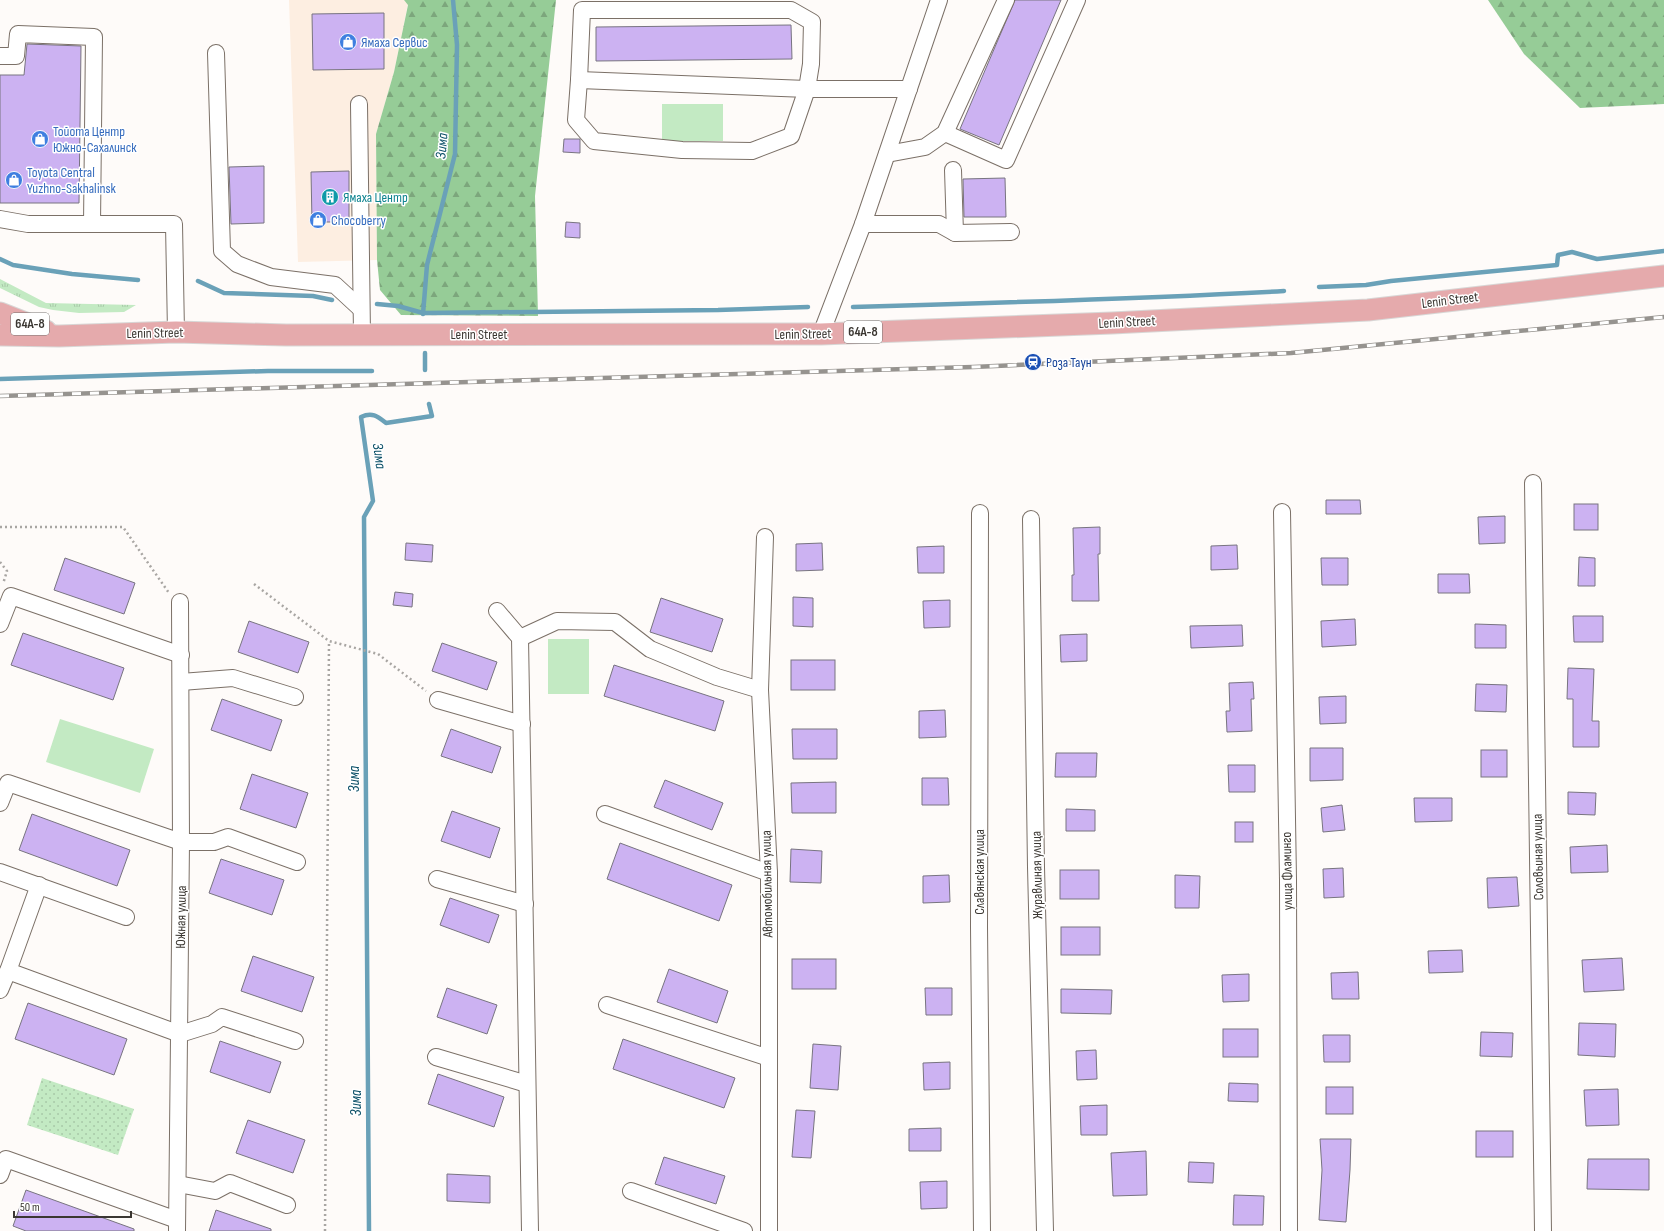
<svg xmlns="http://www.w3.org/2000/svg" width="1664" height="1231" viewBox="0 0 1664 1231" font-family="'Sofia Sans Condensed',sans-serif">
	<defs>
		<pattern id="grass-tufts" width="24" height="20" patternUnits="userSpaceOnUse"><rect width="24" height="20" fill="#c3eac3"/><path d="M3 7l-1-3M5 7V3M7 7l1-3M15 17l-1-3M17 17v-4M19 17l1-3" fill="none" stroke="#a8c9a8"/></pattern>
		<pattern id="forest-firs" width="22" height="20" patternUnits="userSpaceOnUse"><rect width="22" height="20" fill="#96cc97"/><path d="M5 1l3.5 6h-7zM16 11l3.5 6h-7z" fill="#7ca67c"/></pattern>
		<pattern id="park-dots" width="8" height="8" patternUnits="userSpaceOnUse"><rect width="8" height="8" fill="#c3eac3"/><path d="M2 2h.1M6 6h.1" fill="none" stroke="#a8c9a8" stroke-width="1.8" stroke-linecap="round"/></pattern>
	</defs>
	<rect width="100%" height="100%" fill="#fefbf9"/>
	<path fill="#fdeee1" d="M289,0h115l4,4 -14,68 -18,62 1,126 -79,2z"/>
	<path fill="url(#grass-tufts)" d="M0,279l46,24 90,2 -12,7 -45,1 -26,-3 -14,-3 -39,-19z"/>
	<g fill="url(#forest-firs)">
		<path d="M404,0h152l-21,196 3,120 -137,-1 -21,-25 -3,-30 -1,-126 18,-62 14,-67z"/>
		<path d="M1488,0h176v104l-84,4 -56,-54z"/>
	</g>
	<path fill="url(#park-dots)" d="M42,1078l92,31 -16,46 -91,-30z"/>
	<g fill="#c3eac3">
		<rect x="662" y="104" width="61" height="37"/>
		<rect x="548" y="639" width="41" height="55"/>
		<path d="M60,719l94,30 -14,44 -94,-31z"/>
	</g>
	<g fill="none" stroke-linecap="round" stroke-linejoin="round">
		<g stroke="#6aa1b8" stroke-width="4.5">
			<path d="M0,259l13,6 59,9 66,6"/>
			<path d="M198,281l26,12 89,3 19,4"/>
			<path d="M1319,287l47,-2 25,-4 166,-16 1,-10 14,-3 25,7 67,-8"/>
			<path d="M377,304l21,2 25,7 295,-3 90,-3"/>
			<path d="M853,307c144,-4 287,-8 431,-16"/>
			<path d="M423,314l4,-49 28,-111 2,-109 -4,-45"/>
			<path d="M425,353v17"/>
			<path d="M0,379l268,-8h104"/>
			<path d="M369,1231l-5,-714 9,-16 -12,-84c11,-5 16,-1 25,6l46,-7 -3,-12"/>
		</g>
	</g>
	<g fill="#ccb2f2" stroke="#787480">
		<path d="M1015,0h46l-62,145 -39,-16z"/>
		<path d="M384,13v56l-71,1 -1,-56z"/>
		<path d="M791,25l1,34 -196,2v-34z"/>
		<path d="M27,44l54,2 -2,157h-79v-128h24z"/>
		<path d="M564,139h16v14l-17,-1z"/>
		<path d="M264,166v57l-33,1 -2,-57z"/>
		<path d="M349,171v51h-37l-1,-50z"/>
		<path d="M1005,178l1,39h-42l-1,-38z"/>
		<path d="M566,222l14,1v15l-15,-1z"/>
		<path d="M1326,500h34l1,14h-35z"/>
		<rect x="1574" y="504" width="24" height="26"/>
		<path d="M1505,516v27l-26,1 -1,-27z"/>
		<path d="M1100,527v27h-2l1,47h-27v-26h2l-1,-47z"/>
		<path d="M406,543l27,2 -1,17 -27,-2z"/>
		<path d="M822,543l1,27 -27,1v-27z"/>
		<path d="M1237,545l1,24 -27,1v-24z"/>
		<path d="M944,546v27h-26l-1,-26z"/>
		<path d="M1579,557l16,1v28h-17z"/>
		<path d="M65,558l70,25 -11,31 -70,-24z"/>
		<path d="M1321,558h27v27h-26z"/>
		<path d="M1438,574h31l1,19h-32z"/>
		<path d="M395,592l18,2 -1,13 -19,-2z"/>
		<path d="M793,597l20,1v29l-20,-1z"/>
		<path d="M661,598l62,21 -11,33 -62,-20z"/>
		<path d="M950,600v27l-26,1 -1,-27z"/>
		<path d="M1573,616h30v26h-29z"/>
		<path d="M1355,619l1,26 -34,2 -1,-26z"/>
		<path d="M249,621l60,21 -11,31 -60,-21z"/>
		<path d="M1475,624l31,1v23h-31z"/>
		<path d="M1242,625l1,21 -52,2 -1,-22z"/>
		<path d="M23,633l101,35 -11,32 -102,-35z"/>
		<path d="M1087,634v27l-26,1 -1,-27z"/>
		<path d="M442,643l55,19 -10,28 -55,-19z"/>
		<rect x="791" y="660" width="44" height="30"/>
		<path d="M614,665l110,36 -9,30 -111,-35z"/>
		<path d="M1568,668l26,1 -2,52h7v26h-26v-48h-6z"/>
		<path d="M1253,682l1,17h-3l1,32 -25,1 -1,-21h4l-1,-28z"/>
		<path d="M1476,684l31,1 -1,27 -31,-1z"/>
		<path d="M1346,696v27l-26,1 -1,-27z"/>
		<path d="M222,699l60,21 -11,31 -60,-21z"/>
		<path d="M945,710l1,27 -27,1v-27z"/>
		<path d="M451,729l50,18 -9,26 -51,-17z"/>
		<path d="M792,729h45v30h-44z"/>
		<path d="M1310,748h33v32l-33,1z"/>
		<rect x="1481" y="750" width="26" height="27"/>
		<path d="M1056,753h41l-1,24h-41z"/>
		<path d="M1228,765h27v27h-26z"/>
		<path d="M252,774l56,19 -12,35 -56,-19z"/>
		<path d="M922,778h26l1,27h-27z"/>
		<path d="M665,780l58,23 -11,27 -58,-23z"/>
		<path d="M836,782v31h-44l-1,-30z"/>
		<path d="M1568,792l28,1 -1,22 -27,-1z"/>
		<path d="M1414,798h38v23l-37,1z"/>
		<path d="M1342,805l3,25 -22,2 -2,-24z"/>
		<path d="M1066,809l29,1v21h-29z"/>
		<path d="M452,811l48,17 -10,30 -49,-17z"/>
		<path d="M32,814l98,36 -13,36 -98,-36z"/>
		<rect x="1235" y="822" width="18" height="20"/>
		<path d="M620,843l112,42 -13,36 -112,-42z"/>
		<path d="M1607,845l1,27 -37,1 -1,-26z"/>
		<path d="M791,849l31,2 -1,32 -31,-1z"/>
		<path d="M221,859l63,21 -12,35 -63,-22z"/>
		<path d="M1343,868l1,29 -20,1 -1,-29z"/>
		<rect x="1060" y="870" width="39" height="29"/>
		<path d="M949,875l1,27 -27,1v-27z"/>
		<path d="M1175,875l25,1 -1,32h-24z"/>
		<path d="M1517,877l2,29 -31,2 -1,-30z"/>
		<path d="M450,898l49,17 -10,28 -49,-18z"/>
		<rect x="1061" y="927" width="39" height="28"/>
		<path d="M1462,950l1,22 -34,1 -1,-22z"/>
		<path d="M253,956l61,21 -12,35 -61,-21z"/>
		<path d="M1622,958l2,32 -40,2 -2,-32z"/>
		<rect x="792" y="959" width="44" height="30"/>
		<path d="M669,969l59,22 -11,32 -60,-21z"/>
		<path d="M1358,972l1,27h-27l-1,-26z"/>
		<path d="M1249,974v27l-26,1 -1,-27z"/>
		<path d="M447,988l50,17 -10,29 -50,-17z"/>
		<path d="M925,988h27v27h-26z"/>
		<path d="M1061,989l51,1 -1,24 -50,-1z"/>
		<path d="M28,1003l99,36 -13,36 -99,-36z"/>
		<path d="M1579,1023l37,1 -1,33 -37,-2z"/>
		<rect x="1223" y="1029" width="35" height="28"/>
		<path d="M1481,1032l32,1 -1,24 -32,-1z"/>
		<path d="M1323,1035h27v27h-26z"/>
		<path d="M623,1039l112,39 -11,30 -111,-39z"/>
		<path d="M220,1041l61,21 -11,31 -60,-21z"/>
		<path d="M813,1044l28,2 -3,44 -28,-2z"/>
		<path d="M1096,1050l1,29 -20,1 -1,-29z"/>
		<path d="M950,1062v27l-26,1 -1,-27z"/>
		<path d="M438,1074l66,23 -10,30 -66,-23z"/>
		<path d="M1229,1083l29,1v18l-30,-1z"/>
		<rect x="1326" y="1087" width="27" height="27"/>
		<path d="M1618,1089l1,36 -33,1 -2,-36z"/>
		<path d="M1107,1105v30h-26l-1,-29z"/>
		<path d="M796,1110l19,1 -4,47 -19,-1z"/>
		<path d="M248,1120l57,20 -12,33 -57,-20z"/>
		<path d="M941,1128v23h-32v-22z"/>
		<rect x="1476" y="1131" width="37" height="26"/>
		<path d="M1320,1139h31l-1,31 -4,52 -27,-2 3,-50z"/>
		<path d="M1146,1151l1,44 -34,1 -2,-43z"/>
		<path d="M664,1157l61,19 -9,28 -61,-20z"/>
		<path d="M1588,1159h61v31l-62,-1z"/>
		<path d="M1189,1162l25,1 -1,20 -25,-1z"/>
		<path d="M447,1174l43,2v27l-43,-2z"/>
		<path d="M947,1181v27l-26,1 -1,-27z"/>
		<path d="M26,1190l108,39v2h-108l-13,-5z"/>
		<path d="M1234,1195l30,1 -1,29h-30z"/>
		<path d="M216,1210l55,19v2h-62z"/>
	</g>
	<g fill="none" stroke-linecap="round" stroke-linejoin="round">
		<g stroke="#7b7067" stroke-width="18">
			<g id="minor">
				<path d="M582,10h209l21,12 -1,42 -4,25 -16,47 -39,15 -70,-1 -88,-9 -18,-21 3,-40z"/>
				<path d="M216,53l6,198 15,13 34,13 64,8 26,24"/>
				<path d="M0,56h16l2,-22 76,3 -2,187"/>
				<path d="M579,80l228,9h102"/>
				<path d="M359,104l3,231"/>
				<path d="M945,133l61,27 71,-160"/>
				<path d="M887,154l38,-7 20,-14 61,-133"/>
				<path d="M953,170l2,63"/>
				<path d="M0,219l28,5h146l2,108"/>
				<path d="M863,224h76l16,9 56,-1"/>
				<path d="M821,334l42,-110 76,-224"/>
				<path d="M1533,483l10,748"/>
				<path d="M1282,512l6,368 1,351"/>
				<path d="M980,513l-1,414 3,304"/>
				<path d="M1031,519l5,348 9,364"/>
				<path d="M765,537l-5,153 9,183v358"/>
				<path d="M497,611l23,27 10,593"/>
				<path d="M0,624l11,-28 170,59"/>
				<path d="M520,638l37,-17 58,1 35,27 67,28 43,13"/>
				<path d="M181,682l52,-4 62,19"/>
				<path d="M438,700l84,24"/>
				<path d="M0,803l8,-20 173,59h33l14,-5 69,25"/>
				<path d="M605,814l164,59"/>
				<path d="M0,872l126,45"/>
				<path d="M437,879l88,25"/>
				<path d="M8,971l31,-86"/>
				<path d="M0,990l8,-19 172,63 32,-10 10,-7 73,24"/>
				<path d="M607,1005l162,53"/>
				<path d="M436,1057l91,27"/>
				<path d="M0,1175l6,-16 171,61"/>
				<path d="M178,1184l37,7 15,-8 57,22"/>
				<path d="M631,1191l113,40"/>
				<path d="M177,1231l4,-389 -1,-240"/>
			</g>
		</g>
		<g stroke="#d8d7d6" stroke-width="23">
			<g id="major">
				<path d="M0,313l46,18"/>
				<path d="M0,335l59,1 117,-4 110,3 535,-1 291,-11 256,-13 296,-34"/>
			</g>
		</g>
		<g stroke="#a9a6a3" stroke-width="2.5" stroke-dasharray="2 3" stroke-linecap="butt">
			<path d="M0,527h123l46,66"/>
			<path d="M0,562l7,9 -4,13"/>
			<path d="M254,584l75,57 49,13 48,37"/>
			<path d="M325,1231l4,-590"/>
		</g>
		<use href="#minor" stroke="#fff" stroke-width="16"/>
		<use href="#major" stroke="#e5aaac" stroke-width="21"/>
		<g stroke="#96938f" stroke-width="4.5">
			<path id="rail" d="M0,396l973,-29 318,-14 373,-36"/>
		</g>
		<use href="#rail" stroke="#fff" stroke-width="3" stroke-dasharray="9" stroke-linecap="butt"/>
	</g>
	<defs>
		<g id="shop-disc" transform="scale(0.9)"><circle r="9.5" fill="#3f7fe0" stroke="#fff"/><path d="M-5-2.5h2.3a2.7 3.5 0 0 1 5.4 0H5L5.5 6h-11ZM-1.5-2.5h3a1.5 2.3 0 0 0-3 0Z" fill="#fff"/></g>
		<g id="building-disc" transform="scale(0.9)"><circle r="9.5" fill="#0f9aa8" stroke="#fff"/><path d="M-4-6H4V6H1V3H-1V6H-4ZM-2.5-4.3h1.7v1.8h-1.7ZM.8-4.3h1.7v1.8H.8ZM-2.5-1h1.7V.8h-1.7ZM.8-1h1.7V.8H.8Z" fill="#fff"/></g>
		<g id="station-disc" transform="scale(0.9)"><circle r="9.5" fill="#1a4fb4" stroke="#fff"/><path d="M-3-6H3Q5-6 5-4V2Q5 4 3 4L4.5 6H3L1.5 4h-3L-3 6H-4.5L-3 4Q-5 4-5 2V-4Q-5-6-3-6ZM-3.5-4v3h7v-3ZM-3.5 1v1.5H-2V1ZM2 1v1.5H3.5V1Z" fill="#fff"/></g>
	</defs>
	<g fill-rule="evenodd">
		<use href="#shop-disc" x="348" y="42"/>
		<use href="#shop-disc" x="40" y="139"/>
		<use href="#shop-disc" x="14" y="180"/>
		<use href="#building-disc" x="330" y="197"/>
		<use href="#shop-disc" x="318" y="220"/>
		<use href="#station-disc" x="1033" y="362"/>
	</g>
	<g text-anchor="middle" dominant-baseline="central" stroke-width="3" stroke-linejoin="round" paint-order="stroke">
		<g fill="#fff" stroke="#767370" stroke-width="1">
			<rect x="11" y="313" width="38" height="22" rx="3"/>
			<rect x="844" y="321" width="38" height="22" rx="3"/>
		</g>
		<g font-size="13" font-weight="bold" fill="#3b3732">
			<text x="30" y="324">64А-8</text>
			<text x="863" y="332">64А-8</text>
		</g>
		<g font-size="14" fill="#366cbe" stroke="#fff" text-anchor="start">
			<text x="361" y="42">Ямаха Сервис</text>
			<text x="53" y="131">Тойота Центр<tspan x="53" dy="16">Южно-Сахалинск</tspan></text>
			<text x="27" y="172">Toyota Central<tspan x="27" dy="16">Yuzhno-Sakhalinsk</tspan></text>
			<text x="331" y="220">Chocoberry</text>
		</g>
		<g font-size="14" fill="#0d838f" stroke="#fff" text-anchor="start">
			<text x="343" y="197">Ямаха Центр</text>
		</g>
		<g font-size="14" fill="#3b3732" stroke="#fff">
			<text transform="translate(1450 300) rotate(-7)">Lenin Street</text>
			<text transform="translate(1127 322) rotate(-3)">Lenin Street</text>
			<text transform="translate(155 333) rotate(-1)">Lenin Street</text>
			<text x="479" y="334">Lenin Street</text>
			<text transform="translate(803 334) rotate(-1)">Lenin Street</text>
			<text transform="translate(1538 857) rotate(-91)">Соловьиная улица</text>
			<text transform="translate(1287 871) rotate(-91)">улица Фламинго</text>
			<text transform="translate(979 872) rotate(-90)">Славянская улица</text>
			<text transform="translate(1037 875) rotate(-91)">Журавлиная улица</text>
			<text transform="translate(767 884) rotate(-91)">Автомобильная улица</text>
			<text transform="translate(181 917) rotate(-89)">Южная улица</text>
		</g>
		<g font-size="14" fill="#164399" stroke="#fff" text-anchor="start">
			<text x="1046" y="362">Роза Таун</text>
		</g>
		<g font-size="15" font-style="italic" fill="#094e66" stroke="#fff">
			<text transform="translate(442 146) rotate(-85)">Зима</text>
			<text transform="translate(379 456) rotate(82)">Зима</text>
			<text transform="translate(354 779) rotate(-90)">Зима</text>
			<text transform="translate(356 1103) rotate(-90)">Зима</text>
		</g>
	</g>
	<path d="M14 1211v6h117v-6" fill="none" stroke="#3b3732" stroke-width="2"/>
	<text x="20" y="1211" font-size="12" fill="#3b3732" stroke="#ffffff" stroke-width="3" paint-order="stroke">50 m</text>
</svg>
